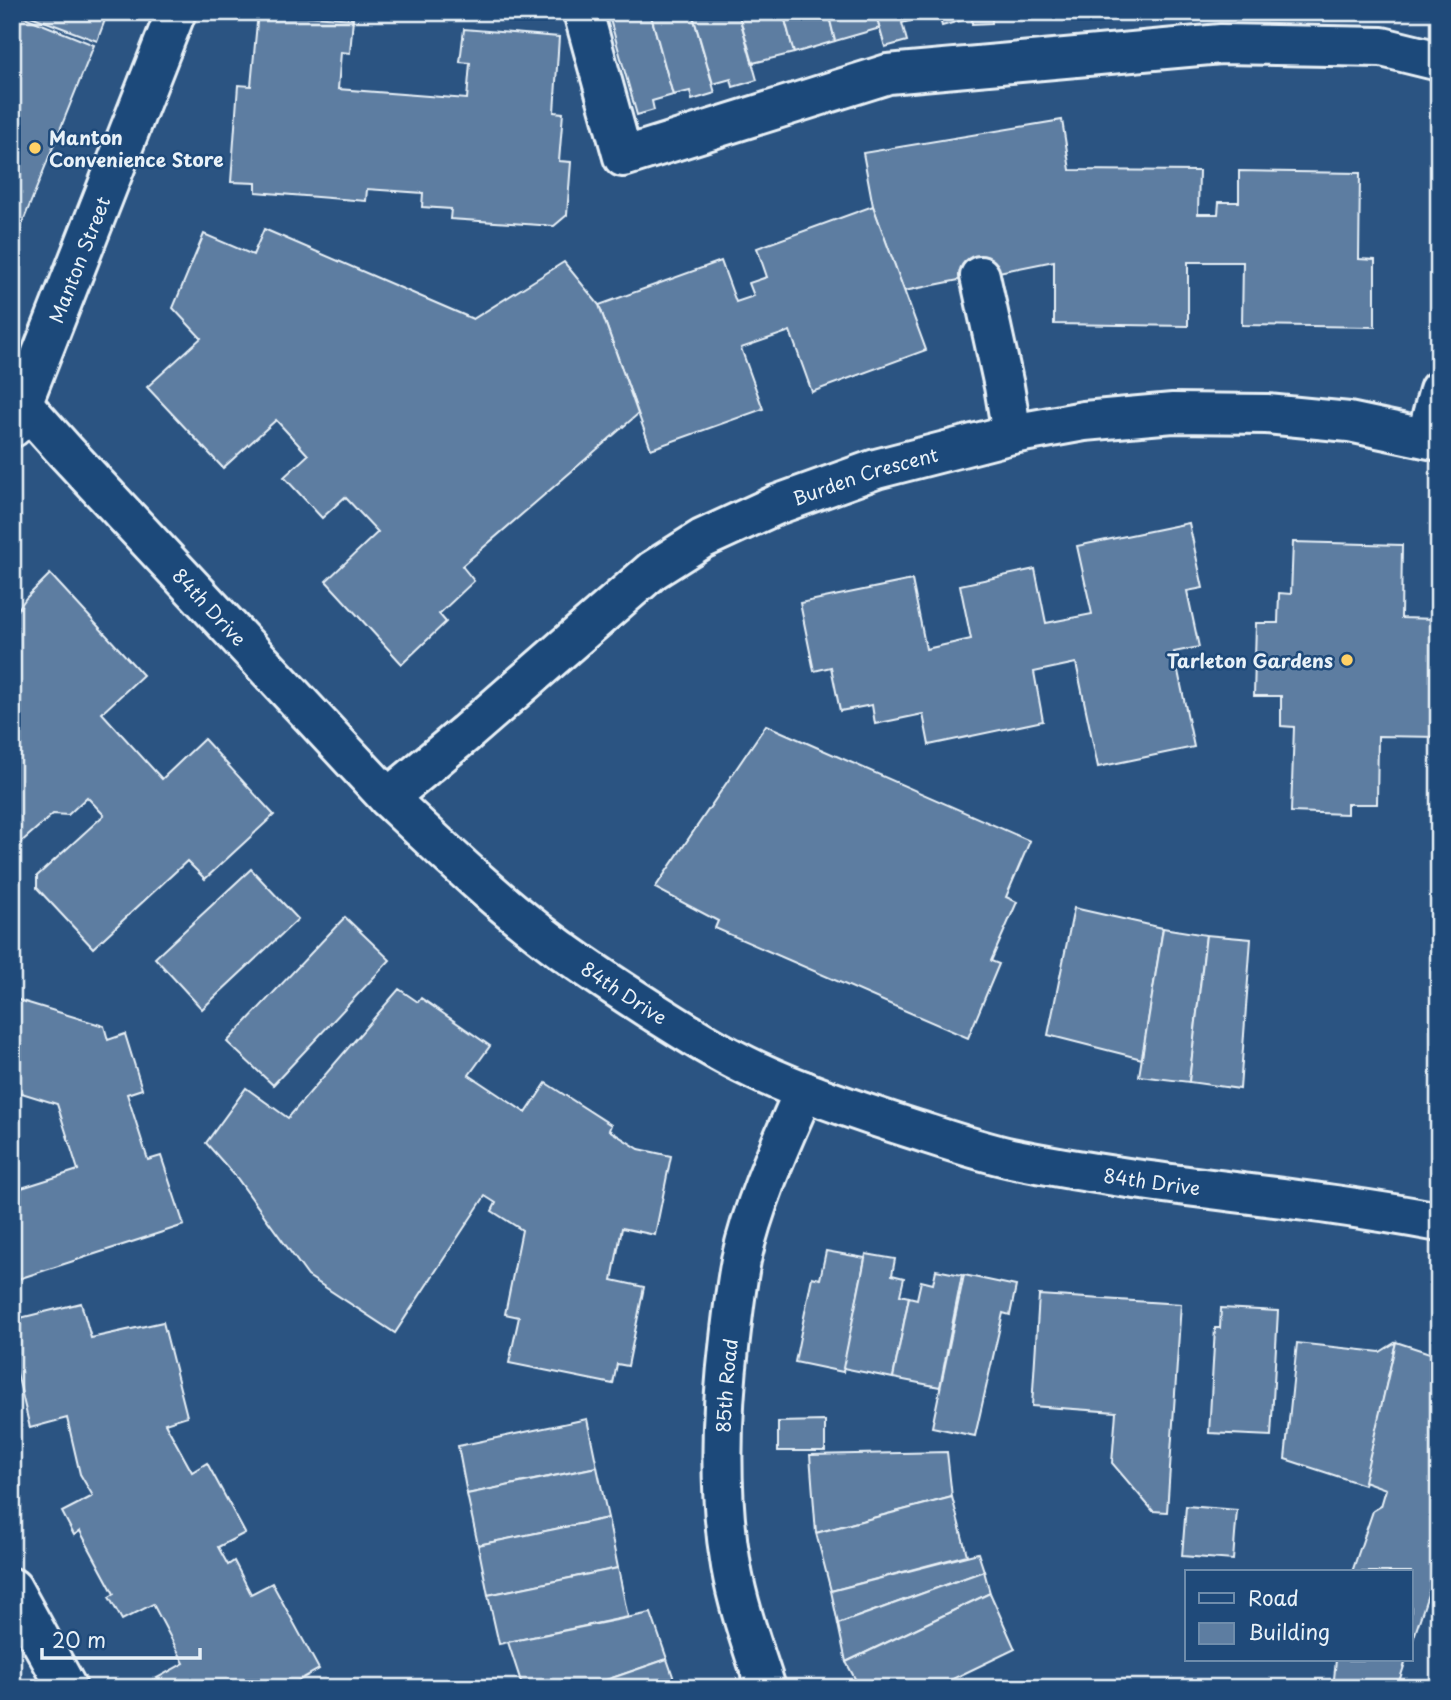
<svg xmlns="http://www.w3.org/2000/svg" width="1451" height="1700" viewBox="0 0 1451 1700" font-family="'Playpen Sans',sans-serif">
	<rect width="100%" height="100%" fill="#2b5482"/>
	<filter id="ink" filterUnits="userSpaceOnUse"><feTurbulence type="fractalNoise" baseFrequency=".0143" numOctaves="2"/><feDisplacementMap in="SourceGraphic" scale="14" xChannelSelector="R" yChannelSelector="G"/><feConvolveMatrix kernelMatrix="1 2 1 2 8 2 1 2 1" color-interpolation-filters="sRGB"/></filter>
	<g filter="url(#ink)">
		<g fill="#5d7da1" stroke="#e8f1f8" stroke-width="2">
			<path d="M12,12l82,33 -82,204z"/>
			<path d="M20,12h88l-11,29z"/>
			<path d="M258,12l95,7 -3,34 -9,-1 -3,37 129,10 3,-36 -10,-1 4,-33 95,8 -5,75 9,1 -4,48 12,1 -4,53 -13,11 -104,-7 1,-10 -29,-2 1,-14 -56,-4 -1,12 -110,-9v-9l-25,-1 7,-97 13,1z"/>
			<path d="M624,12h26l23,83 -21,6 2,9 -17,5 -28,-99z"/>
			<path d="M650,12h42l23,81 -23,7 -2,-9 -17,4z"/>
			<path d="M692,12h46l19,68 -24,7 -2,-8 -18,5z"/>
			<path d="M738,12h45l11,41 -41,10z"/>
			<path d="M783,12h45l7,29 -41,12z"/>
			<path d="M828,12h47l5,16 -45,13z"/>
			<path d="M875,12h43l1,6 -17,5 5,18 -22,6z"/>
			<path d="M918,12h46l2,7 -24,7 -4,-14 -19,6z"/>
			<path d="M972,12h20v11l-20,1z"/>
			<path d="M1033,12h25v7l-25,1z"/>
			<path d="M1058,12h26v6l-26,1z"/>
			<rect x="1121" y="12" width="19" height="5"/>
			<path d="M1163,12h24v4l-23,1z"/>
			<path d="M1187,12h26v3l-26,1z"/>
			<rect x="1336" y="12" width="26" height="6"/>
			<path d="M1062,120l8,50 129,1 -1,43h20l1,-12h20v-31l121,2 -1,86 16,1v67l-133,-2 1,-63h-55v64l-134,-2v-63l-150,30 -31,-85 -10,-53z"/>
			<path d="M873,206l53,144 -114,42 -22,-61 -49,17 22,61 -112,40 -52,-144 122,-44 15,41 18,-6 -5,-13 18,-6 -10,-29z"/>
			<path d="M264,229l209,90 91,-57 35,43 39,109 -176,152 12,15 -35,33 7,8 -44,42 -76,-83 52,-49 -33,-35 -23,21 -38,-41 24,-22 -32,-35 -53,48 -76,-81 54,-49 -28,-30 31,-74 49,21z"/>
			<path d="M1189,523l14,65 -16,3 12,56 -25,5 20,95 -96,20 -22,-104 -42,9 9,49 -114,24 -6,-31 -48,10 -3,-19 -32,6 -9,-44 -17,4 -14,-68 112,-23 14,69 45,-10 -11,-54 75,-16 11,54 46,-9 -15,-68z"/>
			<path d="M1293,542l109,3 -1,73 38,1v118l-61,-1 -1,68h-30v10l-56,-2 3,-85 -13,-1v-30h-27l2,-73h22l1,-30 12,1z"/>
			<path d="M50,574l93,101 -41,38 60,66 42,-40 70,76 -69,64 -18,-18 -94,87 -56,-60v-12l67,-61 -17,-18 -19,18 -15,-1 -41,36v-232l14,-20z"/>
			<path d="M766,725l264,116 -24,56 11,5 -26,59 8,3 -31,74 -253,-110 3,-7 -63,-33z"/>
			<path d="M251,869l47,50 -96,90 -47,-51z"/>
			<path d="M1074,908l89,20 -21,131 -94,-24z"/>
			<path d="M345,917l45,43 -117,125 -46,-43z"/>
			<path d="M1163,928l43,7 -17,147 -50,-6z"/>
			<path d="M1206,935l45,4 -11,150 -51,-7z"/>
			<path d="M399,989l19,13 3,-4 69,48 -21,29 57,38 20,-30 65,42 -2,5 30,19 32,7 -16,79 -33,-7 -10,52 32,7 -16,79 -11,-2 -4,20 -104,-21 10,-46 -14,-3 17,-84 -30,-19 4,-8 -11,-7 -90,137 -87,-57 -71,-98 -31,-35 40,-55 42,30z"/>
			<path d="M12,998l92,28 4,14 17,-6 17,55 -15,5 21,66 13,-4 23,69 -172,56v-90l66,-21 -21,-66 -45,-14z"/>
			<path d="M826,1251l39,7 -22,114 -48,-10 17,-85 8,2z"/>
			<path d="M866,1254l29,5 -3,16 12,3 -4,17 9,2 -16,81 -50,-10z"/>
			<path d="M936,1270l26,5 -22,112 -47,-9 16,-81 8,2 4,-18 12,3z"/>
			<path d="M964,1275l52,11 -6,29 -7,-2 -28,123 -43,-9z"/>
			<path d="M1039,1295l142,9 -14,208 -14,-1 -41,-48 4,-51 -84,-6z"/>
			<path d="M81,1303l10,35 72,-16 24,94 -22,7 27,49 15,-9 38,70 -27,14 10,18 6,-4 17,33 21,-11 47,86 -34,19h-132l-3,-6 34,-19 -31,-59 -31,16 -13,-23 5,-3 -34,-63 -6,4 -12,-23 31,-16 -13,-22 -13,-56 -37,10 -18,-76v-32z"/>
			<path d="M1221,1308l57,3 -7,125 -62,-3 6,-105h5z"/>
			<path d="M1396,1342l-32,143 -79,-26 12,-116 83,9z"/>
			<path d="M1396,1342l43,14v205l-28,85v-74h-59l21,-61 8,-5 5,-17 -22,-8z"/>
			<path d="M587,1419l10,48 -130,27 -9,-48z"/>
			<path d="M825,1421v30h-47v-29z"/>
			<path d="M947,1452l5,45 -136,36 -6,-78z"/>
			<path d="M597,1467l11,51 -130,27 -11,-51z"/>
			<path d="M952,1497l15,58 -136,36 -15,-58z"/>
			<path d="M1186,1506l51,4 -4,50 -51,-4z"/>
			<path d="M608,1518l10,50 -130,27 -10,-50z"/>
			<path d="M978,1553l6,18 -146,53 -7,-33z"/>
			<path d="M618,1568l10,49 -129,27 -11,-49z"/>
			<path d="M984,1571l6,22 -144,69 -8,-38z"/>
			<path d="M990,1593l25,56 -81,39h-74l-14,-26z"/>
			<path d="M651,1613l16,46 -84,29h-60l-15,-46z"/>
			<path d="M667,1659l10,29h-94z"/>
			<path d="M1336,1660h70l-9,28h-64z"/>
		</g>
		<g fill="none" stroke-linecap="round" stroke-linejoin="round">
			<g stroke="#e8f1f8" stroke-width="44">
				<g id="minor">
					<path d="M583,12l40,145 265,-83 333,-30 161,3 57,14"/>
					<path d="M980,276l24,110 8,48"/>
					<path id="s1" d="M12,395l11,9 42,47 323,347c55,52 110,105 171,150 30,22 61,42 92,62 35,22 69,44 106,61 51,24 105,42 159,59 31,10 63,21 95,28 142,29 286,37 428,64"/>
					<path id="s2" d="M13,427l163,-415"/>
					<path d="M1426,438l13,-48"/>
					<path id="s3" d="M388,798l78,-65 187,-163 49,-31 74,-34 100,-36 136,-35 72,-13 89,-8 94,1 82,8 90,19"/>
					<path d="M12,1588l55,100"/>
					<path id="s4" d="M766,1688c-13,-40 -28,-81 -35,-122 -13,-75 -10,-152 -1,-227 3,-27 6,-53 11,-79 13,-58 39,-114 63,-169"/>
				</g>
			</g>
			<use href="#minor" stroke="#1f4a7a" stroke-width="38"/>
		</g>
	</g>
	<g fill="#ffd166" stroke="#1f4a7a" stroke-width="2.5">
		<circle cx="35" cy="148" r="7"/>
		<circle cx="1347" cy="660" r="7"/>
	</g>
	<g text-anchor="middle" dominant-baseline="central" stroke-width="5" stroke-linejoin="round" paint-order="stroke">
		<g font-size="19" font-weight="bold" fill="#e8f1f8" stroke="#1f4a7a" text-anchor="start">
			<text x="49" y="137">Manton<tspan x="49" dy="22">Convenience Store</tspan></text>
			<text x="1333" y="660" text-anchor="end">Tarleton Gardens</text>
		</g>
		<g font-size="19" fill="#e8f1f8" stroke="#1f4a7a">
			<text stroke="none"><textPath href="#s2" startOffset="180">Manton Street</textPath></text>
			<text stroke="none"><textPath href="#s3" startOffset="583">Burden Crescent</textPath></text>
			<text stroke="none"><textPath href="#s1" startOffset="290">84th Drive</textPath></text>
			<text stroke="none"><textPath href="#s1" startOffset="858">84th Drive</textPath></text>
			<text stroke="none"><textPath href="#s1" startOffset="1424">84th Drive</textPath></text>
			<text stroke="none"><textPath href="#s4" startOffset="308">85th Road</textPath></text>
		</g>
	</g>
	<rect width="1451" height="1700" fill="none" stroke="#1f4a7a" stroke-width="42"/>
	<rect x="21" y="21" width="1409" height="1658" fill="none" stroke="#e8f1f8" stroke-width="2.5" filter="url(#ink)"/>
	<rect x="1185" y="1570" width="228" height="91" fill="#1f4a7a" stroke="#6f8dac" stroke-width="2"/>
	<rect x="1199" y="1593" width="35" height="10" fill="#1f4a7a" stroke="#6f8dac" stroke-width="2"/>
	<text x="1248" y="1606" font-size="21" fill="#e8f1f8">Road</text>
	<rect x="1199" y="1623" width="35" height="21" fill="#5d7da1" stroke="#6f8dac" stroke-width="2"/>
	<text x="1248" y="1640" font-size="21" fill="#e8f1f8">Building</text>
	<path d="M42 1648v10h158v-10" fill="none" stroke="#e8f1f8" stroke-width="3.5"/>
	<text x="52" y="1648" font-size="21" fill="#e8f1f8" stroke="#1f4a7a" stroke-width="5" paint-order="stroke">20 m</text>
</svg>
